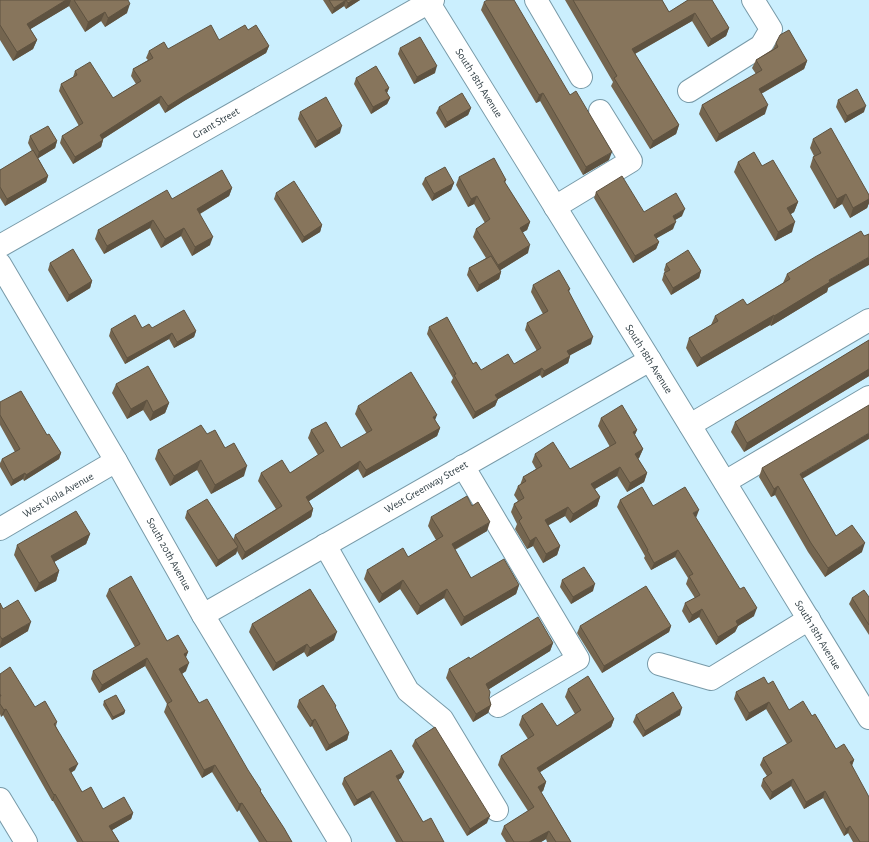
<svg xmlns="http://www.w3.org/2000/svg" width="869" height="842" viewBox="0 0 869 842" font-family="'Alegreya Sans',sans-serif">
	<rect width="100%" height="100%" fill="#cbeffe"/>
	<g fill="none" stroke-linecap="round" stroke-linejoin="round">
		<g stroke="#789aa8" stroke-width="24">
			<g id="minor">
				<path d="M427,0l223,360 219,358"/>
				<path d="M536,0l45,77"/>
				<path d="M689,91l72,-45 10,-17 -18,-29"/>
				<path d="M555,207l76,-46 -31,-50"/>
				<path d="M0,246l433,-246"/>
				<path d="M0,264l116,197 87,154 137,227"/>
				<path d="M690,425l179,-105"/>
				<path d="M463,466l115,193 -80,47"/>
				<path d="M725,482l144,-85"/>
				<path d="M0,529l116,-68"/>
				<path d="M325,545l83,146 34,28 55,91"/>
				<path d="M203,615l447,-255"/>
				<path d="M659,664l52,15 98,-60"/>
				<path d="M0,799l26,43"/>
			</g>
		</g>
		<use href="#minor" stroke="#fff" stroke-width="22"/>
	</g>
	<g fill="#74654f">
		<path d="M0,0h128l-1,13 -22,14 -4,-6 -16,11 -16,-26 -39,23 7,11 -4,9 -20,12 -13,-21z"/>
		<path d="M323,0h37l-14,9 -2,-3 -12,8z"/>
		<path d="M565,0h97l7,12 19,-12 41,28 -3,8 -18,11 -16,-26 -57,33 44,71 -3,9 -26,15 -39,-63 2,-4z"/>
		<path d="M484,2l86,93 39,65 -26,15 -43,-74 -4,2 -55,-93z"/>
		<path d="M248,30l21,16 -3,7 -82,48 -19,12 -6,-10 -56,36v1l-2,7 -28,17 -13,-21 2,-7 17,-10 -20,-35 2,-7 12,-7 2,-6 38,27 23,-14 -5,-8 2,-7 15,-9 -2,-2 3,-7 19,-2 51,-9z"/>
		<path d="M776,43l31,18 -3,8 -43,25 4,20 -49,28 -17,-28 3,-9 54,-31 -4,-6 4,-8 17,-11z"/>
		<path d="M400,48l35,25 -21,11 -16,-30z"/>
		<path d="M356,78l33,10 -2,5 3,5 -3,6 -16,10 -17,-30z"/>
		<path d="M838,100l26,12 -19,11 -9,-16z"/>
		<path d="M439,107l32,1 -3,7 -23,13 -9,-15z"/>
		<path d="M300,112l40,21 -25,15 -17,-29z"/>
		<path d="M30,136l27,5 -2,7 -17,10 10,18 -2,6 -41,24 -5,-8v-28l32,-19 -4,-8z"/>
		<path d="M813,139l56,56v8l-2,5 -17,10 -8,-14 -8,5 -24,-42 3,-10 1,-1 -4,-8z"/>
		<path d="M738,162l24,4 36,36 -4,10 -3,2 1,18 -17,9 -41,-69z"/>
		<path d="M459,177l47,3 -1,3 25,39 -3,8 -5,2 6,21 -28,17 1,2 -2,7 -22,13 -10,-17 2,-7 17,-10 -13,-21 3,-8 9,-6 -11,-19 -6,3 -12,-22z"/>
		<path d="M425,178l29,5 -3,7 -19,11 -10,-17z"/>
		<path d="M232,188l-3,8 -29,18 10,31 -18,11 -11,-20 -20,12 -11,-20 -46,26 -9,-15 3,-9 74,-31z"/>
		<path d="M596,192l48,20 38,4 -7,4 -2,9 -17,9 3,4 -3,7 -23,14 -39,-65z"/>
		<path d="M276,193l46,32 -2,7 -18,11 -28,-44z"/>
		<path d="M50,263l42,18 -2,7 -23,14 -19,-32z"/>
		<path d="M666,264l35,7 -2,7 -28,17 -9,-15 2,-7h1l-1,-3z"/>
		<path d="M787,274l41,14 -1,4 -56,34 -1,-1 -73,42 -11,-19 3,-10 22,-13 4,-9 32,-11 36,-22z"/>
		<path d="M533,285l37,4 -1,3 22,52 -21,11v1l-2,7 -26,15 -2,-3 -42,24 -3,7 -22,13 -22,-37 2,-4 -26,-44 2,-7 52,43 33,-6 23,-13 -12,-21 2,-7 16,-9 -12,-22z"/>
		<path d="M142,328h10l44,3 -2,6 -20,11 -5,-9 -44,25 -16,-28 2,-7z"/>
		<path d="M869,340v36l-125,76 -13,-20 4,-10z"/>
		<path d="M116,384l53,19 -4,10 -15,8 -7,-11 -16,9 -15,-26z"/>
		<path d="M0,402l47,33 14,18 -2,6 -35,22 -1,-2 -12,7 -11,-19v-4l2,-4 13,-7 -15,-27z"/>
		<path d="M358,406l77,14 5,8 -3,8 -74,42 -5,-9 -49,32 4,8 -2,8 -69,43 -5,-9 -1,3 -20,13 -31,-49 2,-7 46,29 2,-5 41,-26 -18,-28 3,-8h29l28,-18 -10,-17 3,-8 30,18 26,-14 -12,-20z"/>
		<path d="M601,418l36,12 -2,5 8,14 -4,9 -1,1 9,14 -3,9 -17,10 -10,-16 -22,13 5,8 -3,9 -27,17 -5,-7 -17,9 12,21 -3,9 -14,8 -10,-17 -6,3 -12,-20 2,-5 -6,-12 3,-8 4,-3 -4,-6 4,-9 2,-1 3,-8 13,-8 -4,-7 3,-8 35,15 40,-22 -12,-21z"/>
		<path d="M207,434l18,14 19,28 -33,18 -14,-24 -27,16 -15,-27 3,-9z"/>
		<path d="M762,468l41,11 33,57 26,16 -37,25 -17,-25 -33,-57 -4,2 -12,-20z"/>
		<path d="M620,500l33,6 43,12 58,98 -16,10 -3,6 -19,13 -17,-28 -10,6 -7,-12 3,-8 10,-5 -9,-14 2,-6 -13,-21 -24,13 -7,-12 1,-2 -28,-49z"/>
		<path d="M431,517l56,14 -32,19 16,28 48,7 -3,9 -55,32 -17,-28 -27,17 -17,-26 -21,14 -15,-24 3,-9 41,-13 28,-17 -8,-14z"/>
		<path d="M90,534l-4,10 -32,18 5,9 -3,10 -21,11 -21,-37 3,-10z"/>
		<path d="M562,580l31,11 -22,13 -11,-17z"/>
		<path d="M109,589l58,52 21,11 -2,5v14l-4,3 17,29 62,89 31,50h-33l-20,-32 -2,2 -25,-40 -10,6 -38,-66 3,-8 -22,-38 -46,27 -8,-14 2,-8 42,-24 -29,-51z"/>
		<path d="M869,597v38l-20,-31 3,-6z"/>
		<path d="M0,603l3,6 25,22 -28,17z"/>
		<path d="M252,624l82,16 -27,17 -3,-5 -31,19 -24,-39z"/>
		<path d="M580,626h91l-2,6 -67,41 -25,-40z"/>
		<path d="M553,643l-3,8 -61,38v9l2,7 -3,8 -15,9 -27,-44 3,-9 21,-10z"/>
		<path d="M0,674l35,33 22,15 -1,4 19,44 -4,3 11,19 21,17 30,4 -2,6 -19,11 7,12h-42l-24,-41h-1l-49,-86 -2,2 -1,-3z"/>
		<path d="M768,684l21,26 23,6 24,33 18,11 -2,6 17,76h-16l-5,-9 -4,3 -21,-38 -19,11 -13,-23 -21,14 -9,-14 2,-7 4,-3 -7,-11 3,-7 24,-14 -21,-35 -20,12 -12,-22 2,-7z"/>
		<path d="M568,689l46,30 -3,8 -71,45 6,10 -3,9 -2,1 30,50h-24l-1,-3 -5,3h-35l-5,-8 3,-8 24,-15 -30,-46 3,-9 27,-17 -9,-14 3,-9 35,10 18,-12 -10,-17z"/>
		<path d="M299,700l37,6 -1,2 14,25 -2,7 -21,11 -14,-25 -2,1 -13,-20z"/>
		<path d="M104,701l21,10 -1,3 -12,6 -9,-15z"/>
		<path d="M636,715h44l-37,22 -10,-15z"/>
		<path d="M415,740l72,83 -20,13 -55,-90z"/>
		<path d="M404,772l-3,6 -3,2 25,42 21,20h-48l-26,-45 -16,9 -12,-22 2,-6z"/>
	</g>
	<g fill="#5e5240">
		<path d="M66,0h5l-2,6 -45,27 3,-9z"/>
		<path d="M346,0l-2,6 -12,8 2,-6z"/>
		<path d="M353,0h7l-14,9 2,-6z"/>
		<path d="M130,4l-3,9 -22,14 3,-9z"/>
		<path d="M105,12l-4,9 -16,11 3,-10z"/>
		<path d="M695,13l-3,8 -63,36 3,-8z"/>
		<path d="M729,28l-3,8 -18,11 3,-8z"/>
		<path d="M37,40l-4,9 -20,12 4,-9z"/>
		<path d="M269,46l-3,7 -82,48 -19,12 3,-7 19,-12z"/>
		<path d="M807,61l-3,8 -49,28 4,-8z"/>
		<path d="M437,66l-2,7 -21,11 3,-7z"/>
		<path d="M389,88l-3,7 -1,-5z"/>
		<path d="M543,93l-3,8 -4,2 3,-8z"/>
		<path d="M161,96l-2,7 -61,39 2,-7z"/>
		<path d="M390,98l-3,6 -16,10 2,-7z"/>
		<path d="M768,105l-3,9 -49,28 3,-8z"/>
		<path d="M866,106l-2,6 -19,11 2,-7z"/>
		<path d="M471,108l-3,7 -23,13 2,-6z"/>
		<path d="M679,125l-3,9 -26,15 3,-8z"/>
		<path d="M342,126l-2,7 -25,15 2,-7z"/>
		<path d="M103,140l-2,7 -28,17 2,-7z"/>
		<path d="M57,141l-2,7 -18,11 2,-7z"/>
		<path d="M612,152l-3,8 -26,15 3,-8z"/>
		<path d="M48,176l-2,6 -41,24 2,-7z"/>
		<path d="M454,183l-3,7 -19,11 2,-7z"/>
		<path d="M232,188l-3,8 -35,21 3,-8z"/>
		<path d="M846,194l-4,10 -8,5 3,-10z"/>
		<path d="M477,196l-3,8 -6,3 3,-8z"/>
		<path d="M869,199v4l-2,5 -17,10 3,-10z"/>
		<path d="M798,202l-4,10 -10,6 3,-10z"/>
		<path d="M685,209l-3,7 -12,7 3,-7z"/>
		<path d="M153,220l-3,8 -46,26 3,-8z"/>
		<path d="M530,222l-3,8 -10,6 3,-8z"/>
		<path d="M676,222l-3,7 -21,12 2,-6z"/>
		<path d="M795,222l-3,10 -17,9 3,-9z"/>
		<path d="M322,225l-2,7 -18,11 2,-6z"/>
		<path d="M184,228l-3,8 -20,12 4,-9z"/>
		<path d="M213,237l-3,8 -18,11 3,-9z"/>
		<path d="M659,242l-3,7 -23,14 2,-7z"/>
		<path d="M530,245l-2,8 -32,20 2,-8z"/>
		<path d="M869,257v8l-41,23 -1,4 -56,34 3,-10 55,-36z"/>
		<path d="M701,271l-2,7 -28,17 2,-7z"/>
		<path d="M501,272l-2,7 -22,13 2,-7z"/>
		<path d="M92,281l-2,7 -23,14 2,-7z"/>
		<path d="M774,315l-4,10 -73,42 4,-9z"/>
		<path d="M196,331l-2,6 -20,11 3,-6z"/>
		<path d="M172,333l-3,6 -44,25 2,-6z"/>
		<path d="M593,337l-2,7 -26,14 2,-7z"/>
		<path d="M570,356l-2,7 -26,15 2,-7z"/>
		<path d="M542,368l-2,7 -47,27 2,-7z"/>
		<path d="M869,369v7l-125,76 3,-9z"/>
		<path d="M498,399l-3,7 -22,13 2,-7z"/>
		<path d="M147,400l-4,10 -16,9 4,-10z"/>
		<path d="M169,403l-4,10 -15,8 3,-9z"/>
		<path d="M437,415l-3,8 -1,-6z"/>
		<path d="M440,428l-3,8 -74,42 3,-8z"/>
		<path d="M637,430l-4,8v-6z"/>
		<path d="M869,433v6l-72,43 3,-8z"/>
		<path d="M643,449l-4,9 -7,4 3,-8z"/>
		<path d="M61,453l-2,6 -35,22 2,-6z"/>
		<path d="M201,460l-4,10 -27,16 4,-10z"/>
		<path d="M360,461l-2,8 -55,36 3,-8z"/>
		<path d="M247,466l-3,10 -33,18 4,-9z"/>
		<path d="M620,467l-3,9 -29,17 3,-9z"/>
		<path d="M25,473l-2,6 -12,7 2,-6z"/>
		<path d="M647,473l-3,9 -17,10 3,-9z"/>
		<path d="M778,486l-3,9 -4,2 3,-8z"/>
		<path d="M600,497l-3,9 -27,17 3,-9z"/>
		<path d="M568,507l-3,9 -23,13 3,-9z"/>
		<path d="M313,509l-2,8 -69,43 3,-8z"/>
		<path d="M699,510l-3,8 -3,-5z"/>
		<path d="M490,522l-3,9 -39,22 4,-9z"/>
		<path d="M90,534l-4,10 -39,22 4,-10z"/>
		<path d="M536,537l-3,9 -6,3 3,-8z"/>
		<path d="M865,543l-3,9 -37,25 3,-9z"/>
		<path d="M560,546l-3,9 -14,8 3,-9z"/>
		<path d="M238,547l-2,7 -20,13 2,-7z"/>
		<path d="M678,550l-3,7 -24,13 3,-7z"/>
		<path d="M59,571l-3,10 -21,11 4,-9z"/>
		<path d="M403,580l-3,9 -21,14 3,-9z"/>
		<path d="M595,584l-2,7 -22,13 2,-7z"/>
		<path d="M519,585l-3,9 -55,32 3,-9z"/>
		<path d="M447,589l-3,9 -27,17 3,-9z"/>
		<path d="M757,608l-3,8 -16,10 -3,6 -19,13 2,-8 18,-16z"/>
		<path d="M702,609l-3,8 -10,6 3,-8z"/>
		<path d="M31,622l-3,9 -28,17v-2l2,-7z"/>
		<path d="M671,626l-2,6 -67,41 2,-7z"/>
		<path d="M337,632l-3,8 -27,17 3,-9z"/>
		<path d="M553,643l-3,8 -67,42 3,-9z"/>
		<path d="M307,644l-3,8 -31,19 3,-8z"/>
		<path d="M188,652l-3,7 -1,-5z"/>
		<path d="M147,658l-2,8 -46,27 3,-8z"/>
		<path d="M189,663l-3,8 -9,6 2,-8z"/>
		<path d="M769,702l-3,7 -20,12 3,-8z"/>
		<path d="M491,705l-3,8 -15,9 3,-8z"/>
		<path d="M682,708l-2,7 -37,22 2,-6z"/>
		<path d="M6,709l-3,6 -2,2 3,-7z"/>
		<path d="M125,711l-1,3 -12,6 1,-3z"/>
		<path d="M315,719l-3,7 -2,1 2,-6z"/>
		<path d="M614,719l-3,8 -77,49 3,-8z"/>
		<path d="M349,733l-2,7 -21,11 3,-6z"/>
		<path d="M854,760l-3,7 -1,-5z"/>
		<path d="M78,764l-3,6 -9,5 3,-6z"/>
		<path d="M215,765l-3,7 -10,6 2,-8z"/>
		<path d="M404,772l-3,6 -7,5 2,-7z"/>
		<path d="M793,779l-2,7 -21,14 2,-8z"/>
		<path d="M546,782l-3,9 -8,5 3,-9z"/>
		<path d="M373,791l-3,6 -16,9 3,-6z"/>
		<path d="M825,791l-2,7 -19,11 2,-7z"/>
		<path d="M55,794l-2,7h-1l2,-6z"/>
		<path d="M242,803l-3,7 -2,2 2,-8z"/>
		<path d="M133,813l-2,6 -24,14 2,-7z"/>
		<path d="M490,816l-3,7 -20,13 3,-7z"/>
		<path d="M850,826l-2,7 -4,3 2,-7z"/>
		<path d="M549,831l-3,8 -5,3h-12z"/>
	</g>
	<g fill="#87755c" stroke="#5e5240">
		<path d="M0,0h66l-39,24 10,16 -20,12 -17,-27z"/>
		<path d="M74,0h54l2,4 -22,14 -3,-6 -17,10z"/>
		<path d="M329,0h24l-5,3 -2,-3 -12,8z"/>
		<path d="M487,0h27l56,95 6,-4 36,61 -26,15 -43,-74 -4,2 -55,-93z"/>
		<path d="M573,0h89l7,12 19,-12h24l17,28 -18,11 -16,-26 -63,36 47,76 -26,16 -39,-63 3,-2z"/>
		<path d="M211,25l8,15 26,-15 3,5 8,-5 13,21 -82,48 -19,12 -7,-10 -61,39 3,5 -28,17 -13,-21 21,-13 -22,-39 16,-9 -2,-4 15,-9 23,36 28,-17 -8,-12 20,-11 -4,-7 15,-9 4,7z"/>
		<path d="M789,30l18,31 -48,28 9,16 -49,29 -17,-29 60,-35 -6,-10 22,-13 -2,-4 4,-8z"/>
		<path d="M420,37l17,29 -20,11 -17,-29z"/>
		<path d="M376,66l13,22 -4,2 5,8 -17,9 -17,-29z"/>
		<path d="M857,89l9,17 -19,10 -9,-16z"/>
		<path d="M462,93l9,15 -24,14 -8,-15z"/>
		<path d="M326,97l16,29 -25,15 -17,-29z"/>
		<path d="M48,126l9,15 -18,11 -9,-16z"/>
		<path d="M831,128l38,67v4l-16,9 -7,-14 -9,5 -24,-42 8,-4 -8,-14z"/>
		<path d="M33,150l15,26 -41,23 -7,-12v-17z"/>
		<path d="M754,152l8,14 11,-6 25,42 -11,6 8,14 -17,10 -40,-70z"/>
		<path d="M494,158l12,22 -2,1 26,41 -10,6 10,17 -32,20 -22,-36 14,-10 -13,-23 -6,3 -12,-22z"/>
		<path d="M445,167l9,16 -20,11 -9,-16z"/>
		<path d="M222,170l10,18 -35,21 16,28 -18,10 -11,-19 -19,11 -12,-19 -46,26 -9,-16 69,-40 5,9z"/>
		<path d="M622,176l22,36 32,-19 9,16 -12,7 3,6 -22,13 5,7 -24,14 -39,-64z"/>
		<path d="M294,181l28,44 -18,12 -28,-44z"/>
		<path d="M861,231l3,5 5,-2v23l-40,23 1,2 -56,34v-1l-73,43 -12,-20 29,-17 -3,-5 28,-17 4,6 43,-26 -3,-5 28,-17z"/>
		<path d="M73,249l19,32 -23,14 -19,-32z"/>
		<path d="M688,250l13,21 -28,17 -9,-15 6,-3 -4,-6z"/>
		<path d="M491,256l10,16 -22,13 -10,-17z"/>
		<path d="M559,270l11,19 -2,1 25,47 -26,14 3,5 -26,15 -2,-3 -47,27 3,4 -23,13 -21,-37 2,-1 -27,-47 18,-10 26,47 3,-2 5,8 27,-16 6,10 27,-16 -14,-25 21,-12 -15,-26z"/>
		<path d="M184,310l12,21 -19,11 -5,-9 -45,25 -16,-29 24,-14 7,13 7,-4 3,4z"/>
		<path d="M869,340v29l-122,74 -12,-21z"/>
		<path d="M148,366l21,37 -16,9 -6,-12 -16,9 -15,-25z"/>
		<path d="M411,372l26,43 -4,2 7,11 -74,42 -6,-9 -54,36 7,12 -68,43 -10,-17 47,-29 -21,-33 21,-13 8,13 34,-22 -13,-21 15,-8 15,26 31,-18 -14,-24z"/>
		<path d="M21,391l26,44 2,-1 12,19 -35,22 -1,-2 -12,7 -11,-21 18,-10 -20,-34v-13z"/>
		<path d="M622,405l15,25 -4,2 10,17 -8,5 12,19 -17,10 -10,-16 -29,17 9,13 -27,17 -5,-7 -23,13 15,26 -14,8 -10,-17 -6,4 -11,-20 3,-3 -8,-14 10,-6 -6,-12 8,-5 -3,-4 19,-11 -7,-12 18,-12 17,27 46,-26 -15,-25z"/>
		<path d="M869,405v28l-69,41 36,62 16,-11 13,18 -37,25 -17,-25 -33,-57 -4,3 -12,-21z"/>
		<path d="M201,425l6,9 8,-4 10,18 9,-5 13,23 -32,19 -14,-25 -27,16 -16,-26z"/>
		<path d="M642,487l11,19 32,-19 14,23 -6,3 47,76 4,-2 13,21 -21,13 2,4 -20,12 -16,-28 -10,6 -7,-12 15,-8 -11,-19 4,-2 -15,-24 -24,13 -7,-13h1l-28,-50z"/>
		<path d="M467,496l5,10 6,-4 12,20 -38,22 19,34 33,-19 15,26 -55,32 -17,-28 -27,17 -17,-26 -21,14 -15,-24 36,-22 5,9 35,-21 -12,-19z"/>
		<path d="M207,499l31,48 -20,13 -31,-49z"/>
		<path d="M76,511l14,23 -39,22 8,15 -20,12 -22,-38z"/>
		<path d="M584,567l11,17 -22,13 -11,-17z"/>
		<path d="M131,576l36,65 11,-6 10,17 -4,2 5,9 -10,6 20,34 8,-4 41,71 13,20 -1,1 24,37 8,14h-25l-25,-39 -3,1 -24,-39 -11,5 -37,-66 5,-3 -25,-43 -45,27 -9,-14 47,-27 -31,-55z"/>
		<path d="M646,586l25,40 -67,40 -24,-40z"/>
		<path d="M310,589l27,43 -27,16 -3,-4 -31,19 -24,-39z"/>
		<path d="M864,590l5,7v28l-17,-27z"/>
		<path d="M18,600l13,22 -29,17 -2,-3v-33l3,6z"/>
		<path d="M538,617l15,26 -67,41 4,8 -1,6 2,7 -15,9 -27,-45 20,-12 1,2z"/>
		<path d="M10,667l25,40 10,-6 12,21 -3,2 24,40 -9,5 13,23 9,-5 12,22 21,-12 9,16 -24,13 10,16h-36l-28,-48 -1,1 -48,-86 -2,1 -4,-6v-8h1l-1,-2v-20z"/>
		<path d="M588,676l26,43 -77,49 9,14 -8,5 33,55h-15l-7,-11 -20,11h-15l-10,-16 30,-19 -33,-51 33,-21 -12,-19 20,-13 15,23 24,-16 -13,-21z"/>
		<path d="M764,677l4,7 5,-3 16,29 14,-9 9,15 3,-2 21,35 8,-5 10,16 -4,2 19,35v45h-9l-10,-16 -4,3 -21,-38 -19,11 -13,-23 -21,13 -9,-13 9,-6 -9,-15 29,-17 -23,-39 -20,11 -13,-21z"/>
		<path d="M323,685l13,21 -1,1 14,26 -20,12 -14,-26 -3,2 -13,-21z"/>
		<path d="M673,692l9,16 -37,23 -9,-16z"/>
		<path d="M116,695l9,16 -12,6 -9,-16z"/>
		<path d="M435,727l55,89 -20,13 -55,-89z"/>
		<path d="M391,750l13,22 -8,4 27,46 8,-4 13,24h-41l-30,-51 -16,9 -13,-22z"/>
	</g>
	<g text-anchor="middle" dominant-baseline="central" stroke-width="4" stroke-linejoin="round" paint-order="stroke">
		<g font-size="11" fill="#313f45" stroke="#fff">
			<text transform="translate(479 83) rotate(58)">South 18th Avenue</text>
			<text transform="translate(216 123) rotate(-30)">Grant Street</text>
			<text transform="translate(649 359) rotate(58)">South 18th Avenue</text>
			<text transform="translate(426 487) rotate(-30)">West Greenway Street</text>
			<text transform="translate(58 495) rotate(-30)">West Viola Avenue</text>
			<text transform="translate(169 554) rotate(61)">South 20th Avenue</text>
			<text transform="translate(818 635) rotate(59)">South 18th Avenue</text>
		</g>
	</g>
</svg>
